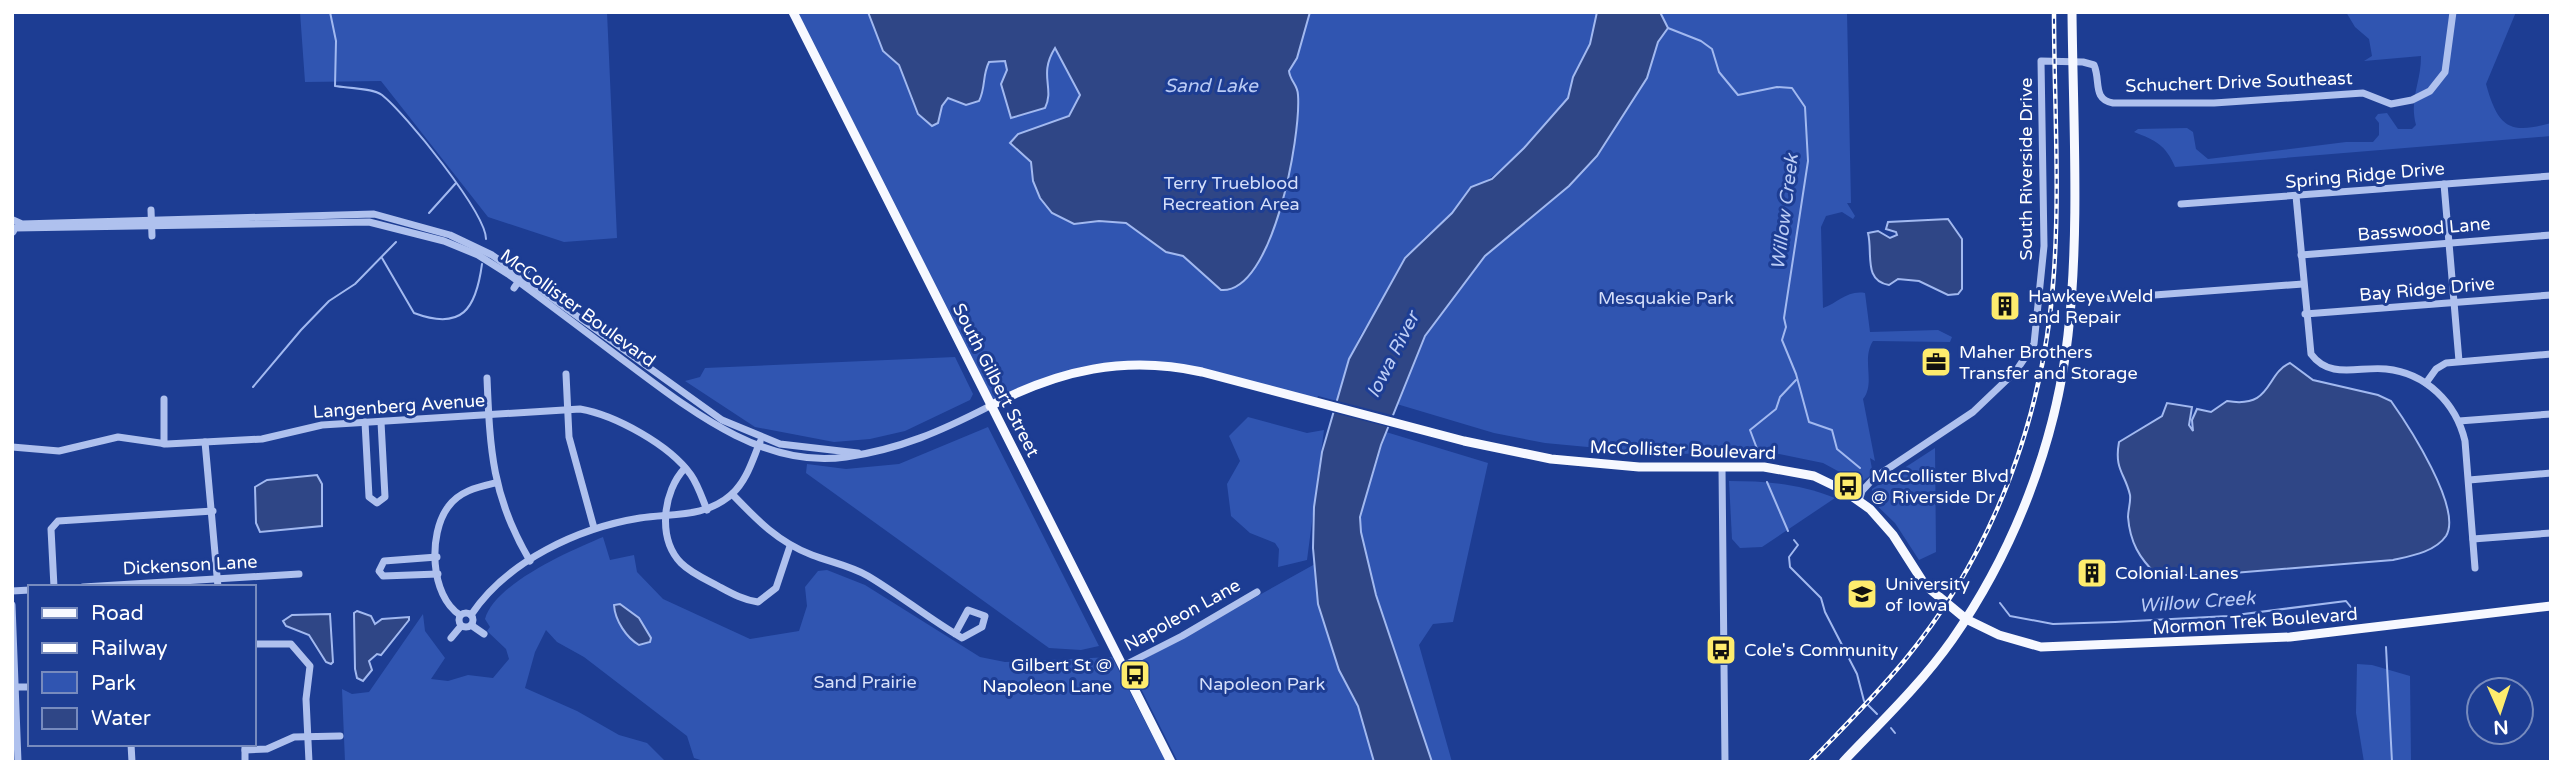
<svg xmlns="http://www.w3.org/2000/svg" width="2563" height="774" viewBox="0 0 2563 774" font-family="'Varela Round',sans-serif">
	<rect width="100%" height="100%" fill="#1d3d93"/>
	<g fill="#3055b1">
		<path d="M300,12h307l10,226 -53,4 -76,-25 -107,-136 -76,1z"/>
		<path d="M793,12h806l-9,32 -22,54 -46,56 -59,44 -11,15 -29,26 -62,95 -12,25 -12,42 -19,-5 -2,6 -114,-30 -96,-7 -116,41z"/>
		<path d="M1661,12h186l4,191h-4l8,13 -2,3 -11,-7 -16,4 -5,11 2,81c15,-5 24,-18 42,-15l5,39 68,-2 14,7 -2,5 -77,-1c-12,18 3,42 -10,58l12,62 -5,-3 3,16 -13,9 -37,-20 -49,-10 -112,1 -117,-11 -51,-10 -104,-31 30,-68 237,-299z"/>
		<path d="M2346,12h170l-30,72c12,43 23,51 65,39v13l-376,31c-9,-22 -20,-27 -41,-35l4,-3 49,-1 6,4 3,17 12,10 138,-17h27l6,-7v-12l-4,-5 3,-4 9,-1 11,16h14l4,-4c-7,-27 5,-41 5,-69l-57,5 8,-5 -3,-17 -14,-12z"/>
		<path d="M955,357l18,37 -3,6 -65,31 -35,8 -36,3 -79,-15 -70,-46 15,-4 5,-9z"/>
		<path d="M1248,417l59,16 17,-3 -17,130 -29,7 1,-18 -4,-6 -25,-10 -19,-17 -4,-32 13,-23 -11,-25z"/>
		<path d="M988,427l111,219 -18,4 -32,-2 -243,-175 1,-9 39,5 53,-5z"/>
		<path d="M1386,432l102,31 -35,159 -20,2 -14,21 33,117h-20l-56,-167 -15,-63 -1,-15z"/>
		<path d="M1935,448l1,104 -17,8 -24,-37 -24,-23 1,-11z"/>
		<path d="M1729,481c38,0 70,3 106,17l-73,49 -22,1 -8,-9z"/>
		<path d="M603,537l7,23 24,-5 3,17 26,27 87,40 49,-8 8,-25 -2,-19 13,-16 9,-1 38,15 115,72 25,5 107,-5 54,105h-459l-13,-4 -7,-22 -103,-79 -27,-15 -11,-12 -11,22 -10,36 52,23 42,24 28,8 19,19h-321l-3,-73 10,5 17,-2 54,-78 2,17 20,27 -14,21 17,2 20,-6 25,3 16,-19 -3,-10 -19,-18 3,-4 -5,-8c10,-36 87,-69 118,-82z"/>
		<path d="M1315,564l3,40 21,66 19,36 16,56h-196l-48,-95z"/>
		<path d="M2357,664l15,1 38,11 1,86h-47l-8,-49z"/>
	</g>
	<g fill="#2f4686" stroke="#a2b9f0" stroke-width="2">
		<path d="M868,12h442l-13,46 -8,13c1,10 9,14 9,24 3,41 -25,199 -77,195l-38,-34 -17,-4 -40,-29 -27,-2 -25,3 -22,-11 -12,-15 -7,-17 -2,-19 -21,-19 8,-9 51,-18 11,-21 -25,-47c-17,27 0,40 -10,60l-34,10 -10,-34 6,-14 -2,-9 -16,1c-7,14 -3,25 -10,39l-13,4 -18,-7 -6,8 -4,17 -6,3 -14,-12 -19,-49 -16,-14z"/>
		<path d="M1597,12h63l8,16 -10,14 -11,36 -50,78 -28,30 -84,70 -60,80 -44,109 -21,72 1,15 15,63 56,167h-58l-16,-56 -19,-36 -21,-66 -5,-56 1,-41 8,-55 27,-93 56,-101 47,-45 19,-26 21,-8 32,-31 44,-50 5,-21 17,-33z"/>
		<path d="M1948,219l14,20v50l-4,5 -10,1 -29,-14 -21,-2 -9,6c-26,-4 -16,-32 -21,-52l10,-2 12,7 7,-3 -1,-3 -10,-3 2,-7z"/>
		<path d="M2290,363l23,17 65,15 13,6c17,24 72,108 55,135 -11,16 -35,20 -53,24l-184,15h-52c-18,-17 -27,-33 -29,-58 0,-7 3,-15 2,-22 -5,-22 -16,-25 -11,-53l43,-26 5,-13 25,4 -3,18 4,6 -1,-11 5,-11 14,3 16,-11c46,8 38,-27 63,-38z"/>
		<path d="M317,475l5,9v42l-62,6 -4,-9 -1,-36 12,-7z"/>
		<path d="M620,604l19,14 12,20 -1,4 -11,3c-12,-7 -24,-24 -25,-40z"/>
		<path d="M357,611l14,5 4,8 7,-5 27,-2v3l-28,35 -4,-1 -8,7 3,9 -9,11 -6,-3 -2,-9 -1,-56z"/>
		<path d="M330,614l3,48 -2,2 -5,-2 -17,-27 -23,-9 -3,-5 9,-6z"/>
	</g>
	<path fill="#1d3d93" d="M1334,400l62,16 -4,12 -62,-16z"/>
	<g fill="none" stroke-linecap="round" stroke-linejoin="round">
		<g stroke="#a2b9f0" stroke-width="2">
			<path d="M330,12l6,29 -1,45c12,2 38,2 47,9 23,18 104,118 104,144"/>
			<path d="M1668,28l33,13 11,8 7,23 19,23 39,-8 15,1 13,19 3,54 -24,157 2,9 -4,13 14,34 13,48 23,8 5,19 23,19"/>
			<path d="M429,213l27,-30"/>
			<path d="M382,258l32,55c48,18 62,-4 68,-49"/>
			<path d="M253,387l48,-57 28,-29 26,-17 41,-42"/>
			<path d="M1759,454l-9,-24 26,-21 4,-12 16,-17"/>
			<path d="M1767,482l21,49"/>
			<path d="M1794,540l4,5 -9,12 1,10 31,31 4,14 32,62 7,27 13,13"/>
			<path d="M2000,603l10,13 43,8 62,-2 113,-6 118,-15 8,10"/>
			<path d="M2386,647l6,115"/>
			<path d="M1891,728l4,5"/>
		</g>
		<g stroke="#afc1ee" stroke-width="7">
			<path d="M2444,184l15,177"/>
			<path d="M2296,196l15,158c19,26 48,12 75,15 40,4 70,34 79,72l10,127"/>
			<path d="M2181,204l370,-28"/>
			<path d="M151,210l1,26"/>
			<path d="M13,220l9,4 352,-10 76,21 42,20 230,165 58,24 78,9"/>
			<path d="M13,232l2,-4 354,-6 75,19 34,14 30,19c37,27 74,55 111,83 64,47 141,113 227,100 55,-8 95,-26 144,-51"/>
			<path d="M2301,255l250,-20"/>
			<path d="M514,288l14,-20"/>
			<path d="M2040,295l61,4 202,-15"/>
			<path d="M2305,314l246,-19"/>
			<path d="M566,374l3,63 25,91"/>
			<path d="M487,378c3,72 5,119 43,183"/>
			<path d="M2426,383l10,-14 10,-6 105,-9"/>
			<path d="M164,399v45"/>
			<path d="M2459,421l92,-7"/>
			<path d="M365,422l4,75 8,6 8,-6 -4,-75"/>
			<path d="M205,442l13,145"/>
			<path d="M12,447l47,4 59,-14 49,7 95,-5 60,-14 258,-16c35,6 90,36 111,66 7,10 11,23 16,35"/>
			<path d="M685,468c-22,23 -28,70 -4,95 10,10 24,16 37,23 13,7 25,14 40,16l18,-14 14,-42"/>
			<path d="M1722,468l3,294"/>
			<path d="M2469,480l82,-7"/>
			<path d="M732,494c25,26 46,48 80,61 18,7 39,11 56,21 32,19 61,43 94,62l20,-11 3,-11 -17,-6 -13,24"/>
			<path d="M1859,501l3,-10 12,-13 99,-66 43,-41 18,-27 10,-98 -3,-185 42,1 11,3c7,16 -2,34 19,38h101l149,-10 28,11 21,-4 18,-9 15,-19 8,-60"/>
			<path d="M2473,539l78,-6"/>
			<path d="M437,557l-53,4 -5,10 4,5 55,-2"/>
			<path d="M54,587l-3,-58 7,-8 155,-10"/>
			<path d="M83,587l216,-13"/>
			<path d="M12,591l18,-1"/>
			<path d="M12,605l6,157"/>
			<circle cx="466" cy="620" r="7"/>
			<path d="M460,615c-30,-19 -32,-81 -12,-108 11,-16 30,-20 47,-24"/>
			<path d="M471,615c36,-54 107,-87 169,-97 33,-5 65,0 92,-24 15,-14 20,-33 28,-52"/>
			<path d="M471,625l13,9"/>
			<path d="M451,638l10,-12"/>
			<path d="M254,644h37l19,22 -4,33 3,63"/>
			<path d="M1123,666l59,-30 75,-44"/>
			<path d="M15,687h15"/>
			<path d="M131,744l1,18"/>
			<path d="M245,744v18"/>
			<path d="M245,750l22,-1 27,-12 46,-1"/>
		</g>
		<g stroke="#f6f8ff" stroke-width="9">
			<path d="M793,12l378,750"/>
			<path d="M990,406c69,-36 135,-51 212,-34l262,69 87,18 88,8h125l50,9 29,14 27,19 23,26 32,50 41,34 33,16 42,12 249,-10 261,-31"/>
			<path d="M1843,762c38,-40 78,-78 109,-122 62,-89 104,-197 116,-305 12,-106 5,-216 4,-323"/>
		</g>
		<g stroke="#fff" stroke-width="4.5">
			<path id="rail" d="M1810,762c32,-33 65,-66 94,-101 91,-110 141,-248 150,-389 6,-86 0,-174 0,-260"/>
		</g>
		<use href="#rail" stroke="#1d3d93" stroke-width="2" stroke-dasharray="5" stroke-linecap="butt"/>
	</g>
	<defs>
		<g id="building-square" transform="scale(1.575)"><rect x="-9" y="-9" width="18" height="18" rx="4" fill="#feec6d" stroke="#1d3d93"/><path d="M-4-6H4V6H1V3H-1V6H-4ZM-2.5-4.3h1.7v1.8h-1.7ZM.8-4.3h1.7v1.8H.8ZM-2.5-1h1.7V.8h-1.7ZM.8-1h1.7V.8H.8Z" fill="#111"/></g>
		<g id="office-square" transform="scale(1.575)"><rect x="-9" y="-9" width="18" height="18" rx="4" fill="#feec6d" stroke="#1d3d93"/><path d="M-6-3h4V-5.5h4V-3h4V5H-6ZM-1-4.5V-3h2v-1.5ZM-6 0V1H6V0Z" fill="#111"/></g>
		<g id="bus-square" transform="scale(1.575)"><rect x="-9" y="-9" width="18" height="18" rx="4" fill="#feec6d" stroke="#1d3d93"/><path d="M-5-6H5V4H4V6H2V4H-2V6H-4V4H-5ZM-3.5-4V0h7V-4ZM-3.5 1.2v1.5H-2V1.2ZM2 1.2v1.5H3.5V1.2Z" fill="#111"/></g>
		<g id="university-square" transform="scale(1.575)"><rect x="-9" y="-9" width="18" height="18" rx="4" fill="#feec6d" stroke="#1d3d93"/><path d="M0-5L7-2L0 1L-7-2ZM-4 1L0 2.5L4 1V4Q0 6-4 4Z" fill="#111"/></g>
	</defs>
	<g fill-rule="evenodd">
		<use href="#building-square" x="2005" y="306"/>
		<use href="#office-square" x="1936" y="362"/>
		<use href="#bus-square" x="1848" y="486"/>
		<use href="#building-square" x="2092" y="573"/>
		<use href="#university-square" x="1862" y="594"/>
		<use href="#bus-square" x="1721" y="650"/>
		<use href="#bus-square" x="1135" y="675"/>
	</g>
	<g text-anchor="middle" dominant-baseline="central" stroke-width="6" stroke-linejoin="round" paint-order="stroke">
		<g font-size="18" fill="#fff" stroke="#1d3d93">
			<text transform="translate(2239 82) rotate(-2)">Schuchert Drive Southeast</text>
			<text transform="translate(2026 169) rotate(-90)">South Riverside Drive</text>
			<text transform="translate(2365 175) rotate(-5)">Spring Ridge Drive</text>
			<text transform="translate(2424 229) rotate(-5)">Basswood Lane</text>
			<text transform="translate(2427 289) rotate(-5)">Bay Ridge Drive</text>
			<text transform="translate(578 308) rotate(36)">McCollister Boulevard</text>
			<text transform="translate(996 380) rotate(63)">South Gilbert Street</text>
			<text transform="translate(399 406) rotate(-4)">Langenberg Avenue</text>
			<text transform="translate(1683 450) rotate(2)">McCollister Boulevard</text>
			<text transform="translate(190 565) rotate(-3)">Dickenson Lane</text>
			<text transform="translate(1182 615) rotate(-29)">Napoleon Lane</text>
			<text transform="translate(2255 621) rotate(-4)">Mormon Trek Boulevard</text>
		</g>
		<g font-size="18" fill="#d5dffa" stroke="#1d3d93">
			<text x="1231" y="183">Terry Trueblood<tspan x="1231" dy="21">Recreation Area</tspan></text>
			<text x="1666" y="298">Mesquakie Park</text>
			<text x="865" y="682">Sand Prairie</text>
			<text x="1262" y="684">Napoleon Park</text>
		</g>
		<g font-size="18" fill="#fff" stroke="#1d3d93" text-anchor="start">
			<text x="2028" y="296">Hawkeye Weld<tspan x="2028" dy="21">and Repair</tspan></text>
			<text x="1959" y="352">Maher Brothers<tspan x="1959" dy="21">Transfer and Storage</tspan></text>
			<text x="1871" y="476">McCollister Blvd<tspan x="1871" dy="21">@ Riverside Dr</tspan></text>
			<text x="2115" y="573">Colonial Lanes</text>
			<text x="1885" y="584">University<tspan x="1885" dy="21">of Iowa</tspan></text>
			<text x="1744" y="650">Cole's Community</text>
			<text x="1112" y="665" text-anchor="end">Gilbert St @<tspan x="1112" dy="21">Napoleon Lane</tspan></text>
		</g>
		<g font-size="19" font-style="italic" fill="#bbccf5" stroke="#1d3d93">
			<text x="1211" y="86">Sand Lake</text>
			<text transform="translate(1785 212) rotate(-83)">Willow Creek</text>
			<text transform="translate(1393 355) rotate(-63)">Iowa River</text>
			<text transform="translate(2197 602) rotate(-4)">Willow Creek</text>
		</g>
	</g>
	<rect width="2563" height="774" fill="none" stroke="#ffffff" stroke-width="28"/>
	<rect x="28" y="585" width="228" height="161" fill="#1d3d93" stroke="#778bbe" stroke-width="2"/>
	<rect x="42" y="608" width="35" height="10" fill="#f6f8ff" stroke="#778bbe" stroke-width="2"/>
	<text x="91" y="620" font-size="21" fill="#ffffff">Road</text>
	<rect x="42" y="643" width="35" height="10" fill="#ffffff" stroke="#778bbe" stroke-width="2"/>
	<text x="91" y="655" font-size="21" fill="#ffffff">Railway</text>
	<rect x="42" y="672" width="35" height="21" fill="#3055b1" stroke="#778bbe" stroke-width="2"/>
	<text x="91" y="690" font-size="21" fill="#ffffff">Park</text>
	<rect x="42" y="708" width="35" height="21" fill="#2f4686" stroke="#778bbe" stroke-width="2"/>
	<text x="91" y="725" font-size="21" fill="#ffffff">Water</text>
	<g transform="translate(2500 711) rotate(177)"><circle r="33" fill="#1d3d93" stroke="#778bbe" stroke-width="2"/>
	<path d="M0-5L12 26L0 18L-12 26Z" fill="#feec6d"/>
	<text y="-10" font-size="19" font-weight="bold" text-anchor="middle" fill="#ffffff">N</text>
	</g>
</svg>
